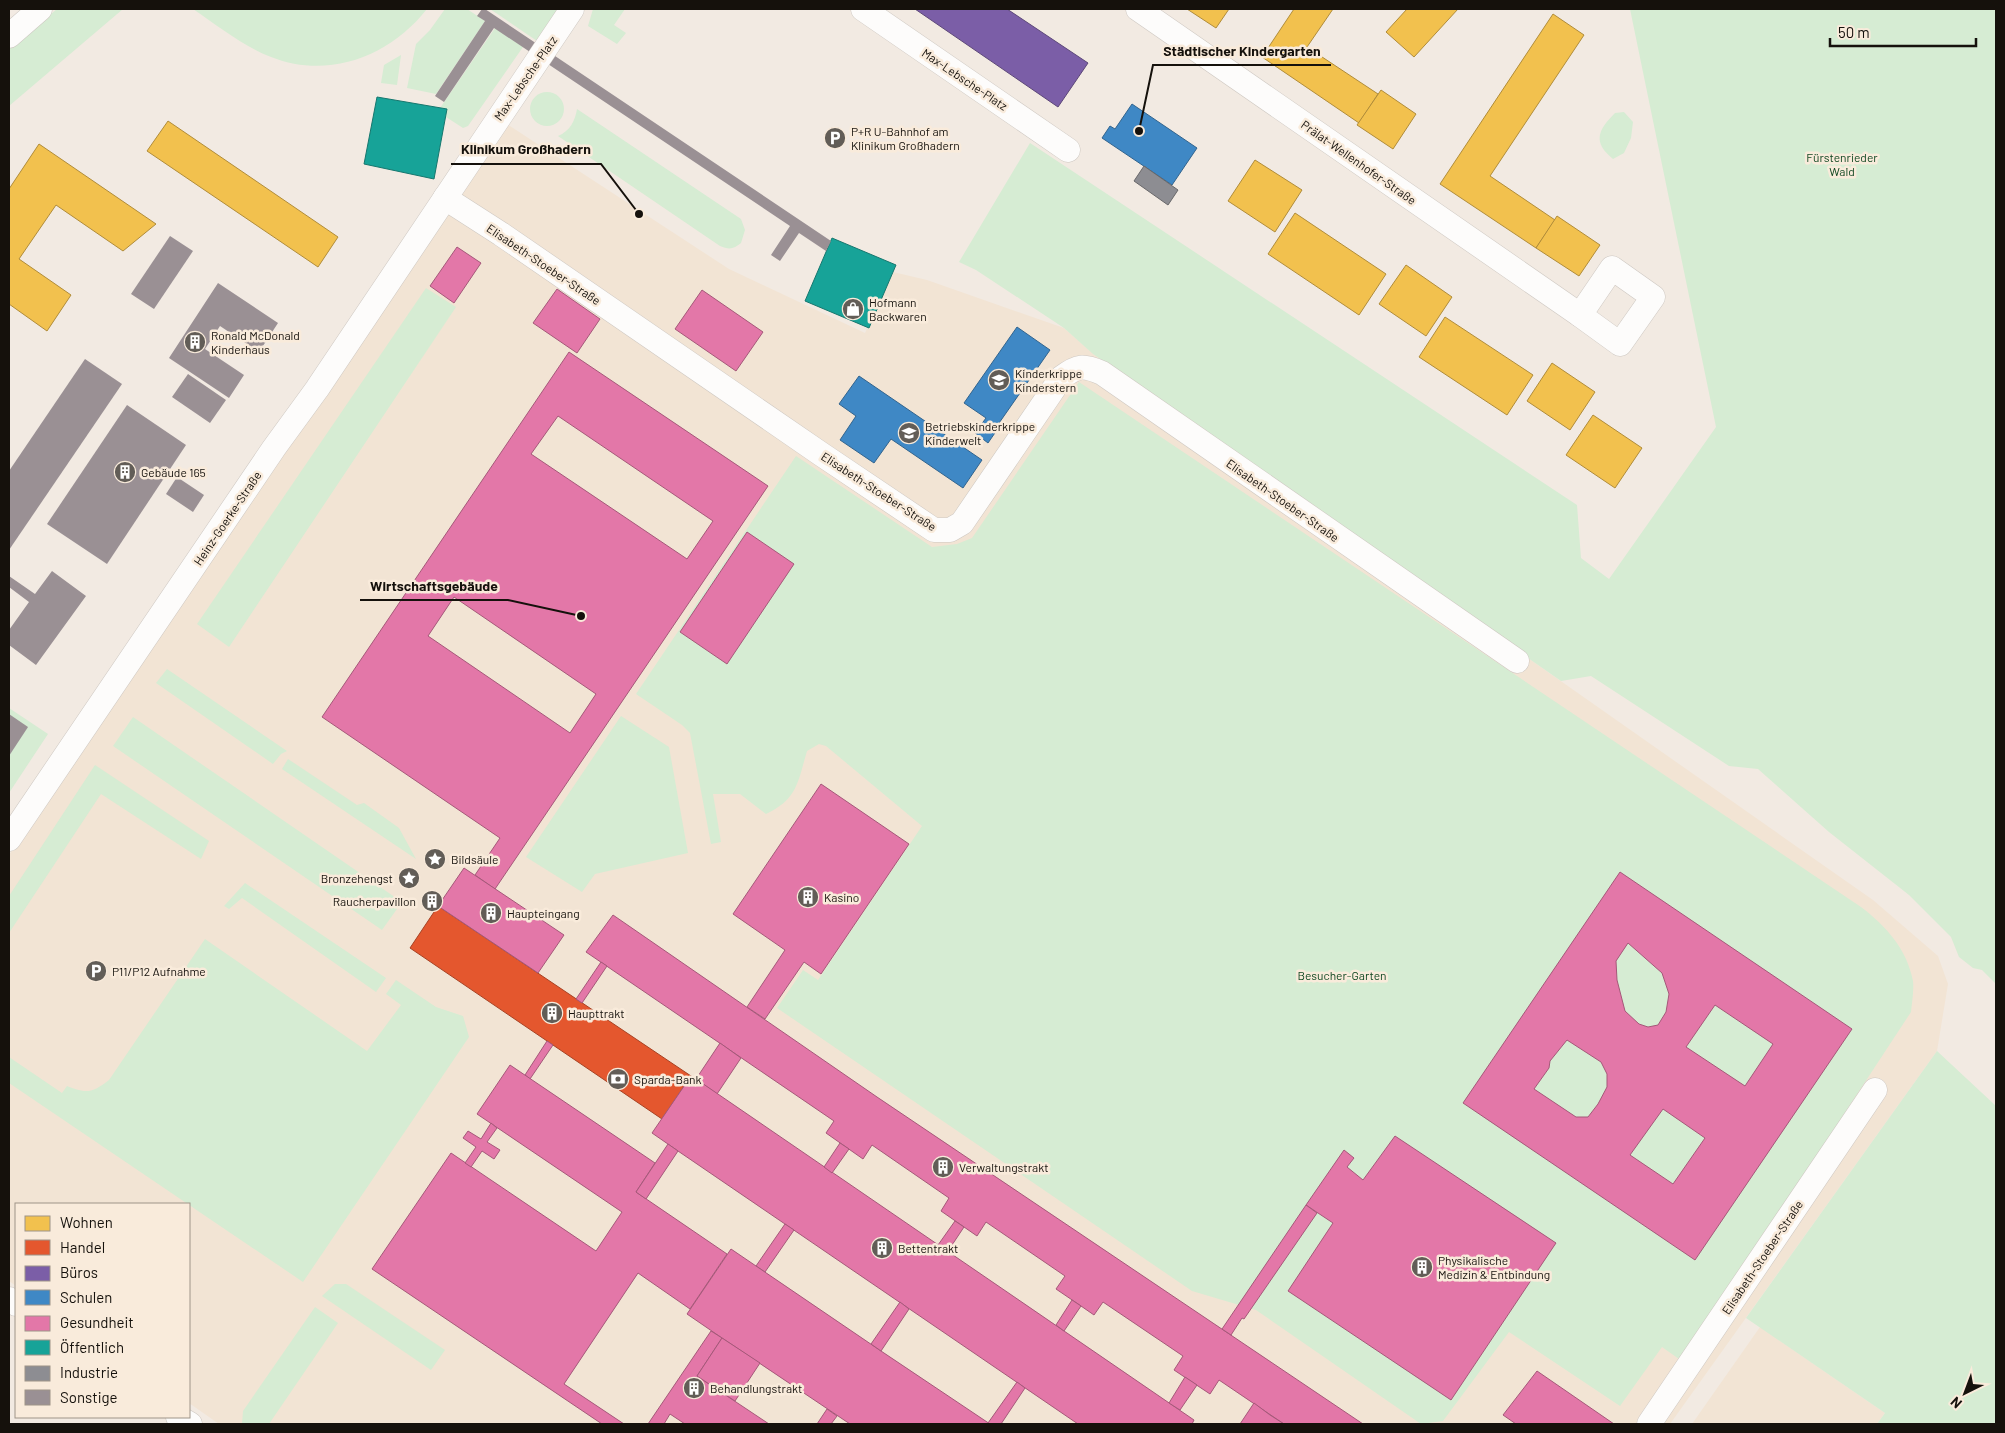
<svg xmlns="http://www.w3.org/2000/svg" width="2005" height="1433" viewBox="0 0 2005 1433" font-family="Barlow,sans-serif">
	<rect width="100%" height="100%" fill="#f2eae2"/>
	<g fill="#f2e4d4">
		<path d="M507,124l222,145 136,64 28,-61 34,8 137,48 26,23 783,549 65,56 10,28 -11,67 -267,373h-1451l-30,-21v-199h-173v82l-7,-5v-426l153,-230z"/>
		<path d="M1760,1327l125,86 -8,11h-185z"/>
	</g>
	<g fill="#d6ecd3">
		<path d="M57,9h66l-114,97v-57z"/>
		<path d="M193,9h234c-37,47 -98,71 -156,48 -28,-11 -53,-31 -78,-48z"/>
		<path d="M445,9h22l18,12 -49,73 -29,-6 9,-44 14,-14z"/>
		<path d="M490,9h69l-22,32z"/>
		<path d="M593,9h32l-11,16 12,8 -9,11 -29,-18z"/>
		<path d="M1630,9h366v975l-14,-14 -9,-2 -14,-11 -8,-20 -42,-42 -80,-63 -71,-63 -29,-3 -138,-90 -30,5 -468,-327 -29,-26 -88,-58 -17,-8 71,-119 547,362 4,53 28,21 107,-152z"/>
		<path d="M495,28l28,19 -55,79 -5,2 -17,-11 1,-8 -7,-1z"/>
		<path d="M401,55l-4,30 -16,-2 3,-18z"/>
		<circle cx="547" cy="109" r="17"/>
		<path d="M577,109l164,110 4,11 -4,13c-7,6 -12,7 -21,3l-162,-110c12,-5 17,-15 19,-27z"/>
		<path d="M1624,112l9,10 -2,16 -7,15 -11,6c-21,-17 -15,-29 2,-46z"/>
		<path d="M426,288l30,19 -227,340 -32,-23z"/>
		<path d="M1079,382l782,525c25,19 46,42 52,74 1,10 -1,21 -2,31l-203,309 -29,38 -17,-12 -42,59 -111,-74 -66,89 -22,3 -165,-114 -64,-19 -415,-283 26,-38 15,10 104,-154 -96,-80 -7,-2 -12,7c-9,30 -9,48 -41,63l-26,-20h-27l8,48 -10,2 -21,-111 -8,-8 -46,-31 160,-238 136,91 25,-3 15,-6z"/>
		<path d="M167,669l120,82 -6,3 -8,10 -117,-81z"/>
		<path d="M9,708l39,26 -39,59z"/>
		<path d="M621,716l48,31 19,106 -93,21 -13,18 -56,-35z"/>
		<path d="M133,717l269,185 -20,28 -269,-184z"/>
		<path d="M288,759l69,46 7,-2 35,25 17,31 -134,-90z"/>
		<path d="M95,765l114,76 -8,18 -100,-65 -92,139v-37z"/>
		<path d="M245,883l141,95 -10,14 -134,-94 -13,11 -5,-3z"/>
		<path d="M205,939l162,112 34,-46 -15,-11 10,-14 40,27 27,9 6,21 -166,245 -294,-199v-26l53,36 5,-7c20,8 25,7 42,-6z"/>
		<path d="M1937,1051l59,55v318h-119l8,-11 -139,-95z"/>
		<path d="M335,1284h11l99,66 -14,20 -109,-74z"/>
		<path d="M315,1307l23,16 -69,101h-27l1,-13z"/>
	</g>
	<g fill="#f2c14e" stroke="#b08c3a">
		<path d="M1187,9h42l-13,19z"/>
		<path d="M1294,9h39l-26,38 71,47 -19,29 -97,-66z"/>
		<path d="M1407,9h51l-44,48 -28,-25z"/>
		<path d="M1553,14l31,21 -94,141 65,44 -19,28 -96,-64z"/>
		<path d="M1381,90l35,24 -23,35 -36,-24z"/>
		<path d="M168,121l170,116 -20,30 -171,-116z"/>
		<path d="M39,144l117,80 -33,27 -67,-46 -37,54 52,36 -24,36 -38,-27v-115z"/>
		<path d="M1255,160l47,30 -27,42 -47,-31z"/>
		<path d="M1295,213l91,61 -27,41 -91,-61z"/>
		<path d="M1557,216l43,29 -21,31 -43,-28z"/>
		<path d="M1406,265l46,32 -26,39 -47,-32z"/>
		<path d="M1445,317l88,58 -26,40 -88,-58z"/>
		<path d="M1552,363l43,29 -25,38 -43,-29z"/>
		<path d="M1593,415l49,33 -27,40 -49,-33z"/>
	</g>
	<path fill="#e4572e" stroke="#a64224" d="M438,906l253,170 -29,43 -252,-171z"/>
	<path fill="#7b5ea7" stroke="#5c4778" d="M915,9h92l81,54 -30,44z"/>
	<g fill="#3f88c5" stroke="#32648e">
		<path d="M1132,104l65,44 -25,37 -70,-47 8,-12 5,3z"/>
		<path d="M1017,327l33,23 -53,76 2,1 -11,16 -13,-10 11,-15 -22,-15z"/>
		<path d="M859,376l123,84 -19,28 -72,-49 -17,24 -34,-23 16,-24 -17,-12z"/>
	</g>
	<g fill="#e377a8" stroke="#a55879" fill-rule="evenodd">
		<path d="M457,247l24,16 -27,40 -24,-17z"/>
		<path d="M557,289l43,30 -23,34 -44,-30z"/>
		<path d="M702,290l61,42 -27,39 -61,-42z"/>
		<path d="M569,352l199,134 -273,403 -20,-14 25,-37 -178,-121zM558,416l155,105 -26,38 -156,-105zM454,597l142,97 -26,39 -142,-97z"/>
		<path d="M747,532l47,32 -67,100 -47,-32z"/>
		<path d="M821,784l88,60 -88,130 -17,-12 -39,57 -18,-12 38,-57 -52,-36z"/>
		<path d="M464,868l100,67 -26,38 -100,-67z"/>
		<path d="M1620,872l232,157 -157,231 -232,-157zM1628,943l34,30 7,21 -3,18 -8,13 -10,2 -9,-3 -14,-13 -8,-31 -1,-19zM1715,1005l58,39 -28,42 -59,-39zM1567,1040l34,22 6,12v13l-9,17 -10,13h-12l-42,-28 15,-21 1,-7zM1663,1109l42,29 -32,46 -43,-29z"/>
		<circle cx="432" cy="901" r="6"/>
		<path d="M613,915l264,182 486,327h-79l-65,-44 -9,14 -36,-24 9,-14 -80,-54 -9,13 -13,-9 -25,-17 9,-13 -79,-54 -9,14 -36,-25 8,-13 -77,-53 -9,14 -37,-26 8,-12 -248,-169z"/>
		<path d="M601,962l6,4 -25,37 -6,-4z"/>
		<path d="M547,1041l6,4 -23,34 -5,-4z"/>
		<path d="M720,1043l21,15 -24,36 -21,-15z"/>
		<path d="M510,1065l145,98 -19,29 91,62 -37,55 -52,-36 -74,111 60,40h-22l-230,-155 79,-116 145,98 26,-39 -145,-98z"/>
		<path d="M691,1076l5,3 498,341 -2,4h-114l-400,-273 -26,-18z"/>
		<path d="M491,1123l6,5 -10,14 13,8 -6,9 -12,-8 -11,16 -6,-4 11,-16 -13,-9 5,-7 13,8z"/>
		<path d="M1395,1136l161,107 -105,157 -163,-109 45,-68 -27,-18 38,-55 10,8 -7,9 16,13z"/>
		<path d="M840,1143l9,6 -17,24 -8,-6z"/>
		<path d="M668,1144l10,7 -32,48 -10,-7z"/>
		<path d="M1306,1205l11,8 -73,106 -2,-1 -11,17 -9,-6z"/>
		<path d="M955,1221l9,6 -16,24 -10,-6z"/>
		<path d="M785,1224l9,6 -29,42 -9,-6z"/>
		<path d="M731,1249l150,102 109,73h-140l-128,-86 -35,-24z"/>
		<path d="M1072,1300l9,6 -17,25 -8,-6z"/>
		<path d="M900,1302l9,7 -28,42 -10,-7z"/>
		<path d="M711,1331l11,7 -25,38 72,48h-84l-15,-10 -6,10h-16z"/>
		<path d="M722,1338l38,25 -25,38 -38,-25z"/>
		<path d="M1537,1371l77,53h-98l-13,-9z"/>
		<path d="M1185,1377l12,8 -17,25 -11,-7z"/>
		<path d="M1017,1382l8,6 -24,36h-11l-2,-1z"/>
		<path d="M1254,1403l16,12 14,9h-44z"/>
		<path d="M827,1409l10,7 -6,8h-14z"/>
	</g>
	<g fill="#17a398" stroke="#16776e">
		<path d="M377,97l70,12 -13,70 -70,-15z"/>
		<path d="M832,238l64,27 -27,63 -64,-27z"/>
	</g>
	<path fill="#8d8d92" stroke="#69686a" d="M1144,166l34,24 -10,15 -34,-24z"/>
	<g fill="#9a9094">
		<path d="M482,9h3l346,232 -5,10 -27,-18 -19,28 -9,-6 19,-29 -296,-198 -50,74 -9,-6 50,-75 -8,-5z"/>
		<path d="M170,236l23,15 -39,58 -23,-15z"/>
		<path d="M218,283l60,40 -19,29 -39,-26 -15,23 39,26 -15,23 -60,-40z"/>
		<path d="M85,359l37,25 -113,166v-79z"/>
		<path d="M188,374l38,26 -16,23 -38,-26z"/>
		<path d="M127,405l59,40 -79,119 -60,-40z"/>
		<path d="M177,477l27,18 -11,17 -27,-18z"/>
		<path d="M52,571l34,25 -50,69 -27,-20v-15l20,-28 -20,-15v-11l26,18z"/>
		<path d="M9,714l19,13 -19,29z"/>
	</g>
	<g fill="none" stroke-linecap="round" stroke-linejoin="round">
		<g stroke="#cec8c2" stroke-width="25">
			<g id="minor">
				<path d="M863,9l205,141"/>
				<path d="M1138,9l442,306"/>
				<path d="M9,36l31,-27"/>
				<path d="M445,198l56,36 320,220 113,76h16l12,-7 99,-145c17,-13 22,-13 41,-5l415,288"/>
				<path d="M1612,268l41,29 -33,47 -40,-29z"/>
				<path d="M9,839l265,-391 43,-59 255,-380"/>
				<path d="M9,1299l7,5"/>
				<path d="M178,1417l12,7"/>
				<path d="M1649,1424l226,-334"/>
			</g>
		</g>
		<use href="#minor" stroke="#fdfcfb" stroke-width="24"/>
	</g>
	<defs>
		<g id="parking-disc" transform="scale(1.125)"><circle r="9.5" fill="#625d57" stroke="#f9ebdb"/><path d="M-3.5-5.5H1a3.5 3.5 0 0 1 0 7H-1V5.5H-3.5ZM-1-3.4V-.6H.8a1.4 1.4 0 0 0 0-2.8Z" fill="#fff"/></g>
		<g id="shop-disc" transform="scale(1.125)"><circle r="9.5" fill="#625d57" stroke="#f9ebdb"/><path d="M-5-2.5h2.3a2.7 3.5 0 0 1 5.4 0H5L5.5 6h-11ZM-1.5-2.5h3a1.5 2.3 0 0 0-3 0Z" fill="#fff"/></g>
		<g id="building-disc" transform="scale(1.125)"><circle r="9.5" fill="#625d57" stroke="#f9ebdb"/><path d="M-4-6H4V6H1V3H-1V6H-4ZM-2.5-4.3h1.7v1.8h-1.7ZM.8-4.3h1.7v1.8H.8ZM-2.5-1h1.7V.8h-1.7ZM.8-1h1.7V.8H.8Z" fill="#fff"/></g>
		<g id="school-disc" transform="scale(1.125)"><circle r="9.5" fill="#625d57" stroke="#f9ebdb"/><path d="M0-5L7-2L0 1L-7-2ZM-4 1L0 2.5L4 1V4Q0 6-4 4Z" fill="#fff"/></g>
		<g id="sight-disc" transform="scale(1.125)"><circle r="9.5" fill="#625d57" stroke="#f9ebdb"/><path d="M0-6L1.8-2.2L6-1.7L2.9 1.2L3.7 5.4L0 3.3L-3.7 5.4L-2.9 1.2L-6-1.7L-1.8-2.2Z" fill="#fff"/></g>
		<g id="bank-disc" transform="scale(1.125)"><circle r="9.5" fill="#625d57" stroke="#f9ebdb"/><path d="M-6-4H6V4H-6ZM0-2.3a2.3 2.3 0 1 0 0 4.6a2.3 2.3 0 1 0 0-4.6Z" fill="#fff"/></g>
	</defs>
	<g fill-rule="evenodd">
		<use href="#parking-disc" x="835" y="138"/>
		<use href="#shop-disc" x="853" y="309"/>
		<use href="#building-disc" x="195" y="342"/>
		<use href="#school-disc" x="999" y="380"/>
		<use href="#school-disc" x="909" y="433"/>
		<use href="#building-disc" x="125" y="472"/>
		<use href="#sight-disc" x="435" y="859"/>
		<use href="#sight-disc" x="409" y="878"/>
		<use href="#building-disc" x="808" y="897"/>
		<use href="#building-disc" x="432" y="901"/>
		<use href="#building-disc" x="491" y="913"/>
		<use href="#parking-disc" x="96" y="971"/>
		<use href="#building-disc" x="552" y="1013"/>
		<use href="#bank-disc" x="618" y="1079"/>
		<use href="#building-disc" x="943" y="1167"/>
		<use href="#building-disc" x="882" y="1248"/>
		<use href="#building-disc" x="1422" y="1267"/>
		<use href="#building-disc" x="694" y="1388"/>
	</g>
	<g text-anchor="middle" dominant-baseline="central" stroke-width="5" stroke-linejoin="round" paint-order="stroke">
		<g font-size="12" fill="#15110c" stroke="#f9ebdb">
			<text transform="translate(525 78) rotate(-55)">Max-Lebsche-Platz</text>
			<text transform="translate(965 79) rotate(34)">Max-Lebsche-Platz</text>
			<text transform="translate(1359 162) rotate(35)">Prälat-Wellenhofer-Straße</text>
			<text transform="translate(544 264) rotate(34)">Elisabeth-Stoeber-Straße</text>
			<text transform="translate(879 491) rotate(33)">Elisabeth-Stoeber-Straße</text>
			<text transform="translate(1283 500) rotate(35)">Elisabeth-Stoeber-Straße</text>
			<text transform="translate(227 518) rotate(-56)">Heinz-Goerke-Straße</text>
			<text transform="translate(1762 1257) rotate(-56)">Elisabeth-Stoeber-Straße</text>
		</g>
		<g font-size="12" fill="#15110c" stroke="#f9ebdb" text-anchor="start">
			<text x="851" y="131">P+R U-Bahnhof am<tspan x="851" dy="14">Klinikum Großhadern</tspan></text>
			<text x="869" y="302">Hofmann<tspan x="869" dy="14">Backwaren</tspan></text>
			<text x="211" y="335">Ronald McDonald<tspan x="211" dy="14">Kinderhaus</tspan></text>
			<text x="1015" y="373">Kinderkrippe<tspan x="1015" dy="14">Kinderstern</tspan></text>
			<text x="925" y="426">Betriebskinderkrippe<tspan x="925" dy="14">Kinderwelt</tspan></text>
			<text x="141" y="472">Gebäude 165</text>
			<text x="451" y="859">Bildsäule</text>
			<text x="393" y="878" text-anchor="end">Bronzehengst</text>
			<text x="824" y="897">Kasino</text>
			<text x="416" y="901" text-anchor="end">Raucherpavillon</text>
			<text x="507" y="913">Haupteingang</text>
			<text x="112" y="971">P11/P12 Aufnahme</text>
			<text x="568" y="1013">Haupttrakt</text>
			<text x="634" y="1079">Sparda-Bank</text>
			<text x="959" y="1167">Verwaltungstrakt</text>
			<text x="898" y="1248">Bettentrakt</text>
			<text x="1438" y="1260">Physikalische<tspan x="1438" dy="14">Medizin &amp; Entbindung</tspan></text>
			<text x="710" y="1388">Behandlungstrakt</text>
		</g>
		<g font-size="12" fill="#104721" stroke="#f9ebdb">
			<text x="1842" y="157">Fürstenrieder<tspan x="1842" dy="14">Wald</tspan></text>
			<text x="1342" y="975">Besucher-Garten</text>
		</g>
	</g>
	<path fill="none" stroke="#15110c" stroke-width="2" d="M1139 131L1153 65H1331M639 214L601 164H451M581 616L508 600H360"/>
	<g fill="#15110c" stroke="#f9ebdb" stroke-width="2">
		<circle cx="1139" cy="131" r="5"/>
		<circle cx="639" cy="214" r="5"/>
		<circle cx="581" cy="616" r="5"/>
	</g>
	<g font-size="14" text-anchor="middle" font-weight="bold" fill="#15110c" stroke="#f9ebdb" stroke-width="5" stroke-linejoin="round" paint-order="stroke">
		<text x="1242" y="56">Städtischer Kindergarten</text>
		<text x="526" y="154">Klinikum Großhadern</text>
		<text x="434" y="591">Wirtschaftsgebäude</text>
	</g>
	<rect width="2005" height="1433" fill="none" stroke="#15110c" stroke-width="20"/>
	<rect x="15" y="1203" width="175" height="215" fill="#f9ebdb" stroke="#9e9488"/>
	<rect x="25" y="1216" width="25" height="15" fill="#f2c14e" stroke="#9e9488"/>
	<text x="60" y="1228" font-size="15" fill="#15110c">Wohnen</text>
	<rect x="25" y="1240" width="25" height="15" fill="#e4572e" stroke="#9e9488"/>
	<text x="60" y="1253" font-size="15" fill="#15110c">Handel</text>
	<rect x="25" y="1266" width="25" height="15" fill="#7b5ea7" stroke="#9e9488"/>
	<text x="60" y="1278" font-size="15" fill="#15110c">Büros</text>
	<rect x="25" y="1290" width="25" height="15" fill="#3f88c5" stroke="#9e9488"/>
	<text x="60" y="1303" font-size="15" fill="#15110c">Schulen</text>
	<rect x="25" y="1316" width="25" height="15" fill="#e377a8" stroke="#9e9488"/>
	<text x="60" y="1328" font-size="15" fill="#15110c">Gesundheit</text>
	<rect x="25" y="1340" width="25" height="15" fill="#17a398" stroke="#9e9488"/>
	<text x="60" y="1353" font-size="15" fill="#15110c">Öffentlich</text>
	<rect x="25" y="1366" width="25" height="15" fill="#8d8d92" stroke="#9e9488"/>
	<text x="60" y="1378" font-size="15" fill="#15110c">Industrie</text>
	<rect x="25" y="1390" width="25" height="15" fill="#9a9094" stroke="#9e9488"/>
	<text x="60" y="1403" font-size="15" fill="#15110c">Sonstige</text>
	<g transform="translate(1965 1393) rotate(222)" stroke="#f9ebdb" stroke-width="4" paint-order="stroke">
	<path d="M0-4L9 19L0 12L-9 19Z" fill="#15110c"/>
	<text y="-8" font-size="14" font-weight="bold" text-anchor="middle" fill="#15110c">N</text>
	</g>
	<path d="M1830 38v8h146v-8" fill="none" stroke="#15110c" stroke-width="2.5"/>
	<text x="1838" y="38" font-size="15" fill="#15110c" stroke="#f9ebdb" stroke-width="4" paint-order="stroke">50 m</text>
</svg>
